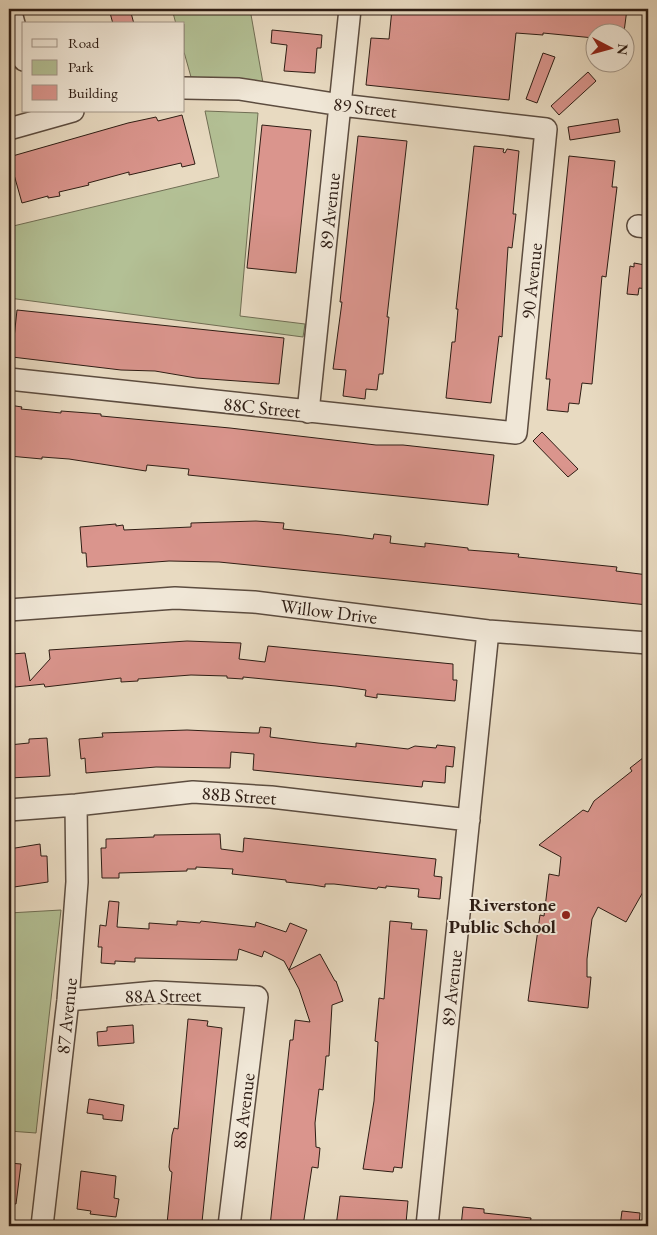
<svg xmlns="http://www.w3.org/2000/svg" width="657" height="1235" font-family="'EB Garamond',serif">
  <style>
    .green { fill: #b3c095; stroke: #706e54 }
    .building { fill: #da958d; stroke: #2e1d14 }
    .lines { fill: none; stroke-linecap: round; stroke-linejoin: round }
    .minor-casing { stroke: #5c4c3f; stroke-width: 24 }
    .minor { stroke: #f0e7d7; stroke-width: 21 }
    .poi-dot { fill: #8f2418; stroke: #f0e7d7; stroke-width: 2 }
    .labels { text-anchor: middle; stroke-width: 4; stroke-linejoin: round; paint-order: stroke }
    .street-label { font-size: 19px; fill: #2e1d14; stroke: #f0e7d7 }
    .poi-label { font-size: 19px; font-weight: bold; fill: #2e1d14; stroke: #f0e7d7; text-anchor: end }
  </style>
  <rect width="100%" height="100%" fill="#e8dac1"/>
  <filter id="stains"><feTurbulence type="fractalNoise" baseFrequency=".004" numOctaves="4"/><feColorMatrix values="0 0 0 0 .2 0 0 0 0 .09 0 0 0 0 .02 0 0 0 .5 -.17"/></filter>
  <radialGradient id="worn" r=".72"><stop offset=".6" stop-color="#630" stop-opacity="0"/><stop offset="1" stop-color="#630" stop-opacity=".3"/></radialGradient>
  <path class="green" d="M172,9H250L263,83L191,77L184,52V24H176Z
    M205,111L258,113L240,316L305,324L303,337L9,298V227L219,177Z
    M61,910L36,1133L9,1131V913Z"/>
  <path class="building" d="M109,9H130L134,24H113Z
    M392,9H627L624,32H594V38L543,33V35L516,33L509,100L366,85L371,38L389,39Z
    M272,30L322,35L321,48H317L315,73L284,71L287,45L271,43Z
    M543,53L555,57L537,103L526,99Z
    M588,72L596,81L559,115L551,106Z
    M182,115L195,164L182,167L181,163L129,175V172L88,183L89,185L59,192L60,196L48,198V196L22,203L9,157L128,123L156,117L158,121Z
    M618,119L620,132L570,140L568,127Z
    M262,125L311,130L296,273L247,268Z
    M358,136L407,141L387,317H389L383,374H379L377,390L366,389L365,399L343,396L346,370L333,369L342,302H340Z
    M474,146L504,149L503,152L505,153L507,149L519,151L513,214H516L512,248L508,247L502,337L499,336L491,403L446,398L452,342H455L458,309H456Z
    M569,156L615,161L612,187H617L606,277L602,276L592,384L582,383L579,404L569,403L568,412L547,410L550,379H546Z
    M634,263L645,265L644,271H648V289L639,288L638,295L627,294L630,266L634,267Z
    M17,310L284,338L279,384L196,378L155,371L121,370L12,357Z
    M9,405L22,407L21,409L61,413V411L88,413L101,414V416L230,428L376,445H403L494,455L488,505L188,475L189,469L147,465L146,471L69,459L42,457V459L9,456Z
    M542,432L578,469L568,477L533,441Z
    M256,521L284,523L283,529L342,535L373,539L374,534L391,536L390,543L425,547V543L468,548V550L519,554L518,557L617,567L616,571L648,575V605L219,562L169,561L87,567L86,553H82L80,527L116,524V526L123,525L124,530L191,527V523Z
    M187,641L241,643L239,659L265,662L268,646L453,664V680H457L455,701L377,694V698L365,696L366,690L336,686L243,677V679L227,678V676L191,675L138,679V681L121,682V678L45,687L44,684L15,687L13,672L9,673V655L12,654L25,653L30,681L50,659L49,650Z
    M260,727L271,728L270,737L318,743L356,747V743L408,749L415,746L436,748L437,745L455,747L453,767L446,766L445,783L423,781L422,787L253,770L254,754L231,752L230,768L156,767L86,773L85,758L81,759L79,739L103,737L102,733L187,730L253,733H259Z
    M47,738L50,776L9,778V745L29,743V739Z
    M648,754V819L643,829L648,831V895L643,892L626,922L598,907L592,919L587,959V977H591L588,1008L528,1001L540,915L544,916L549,874L559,876L561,857L539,845L583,810L588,812L594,801L632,771L630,768Z
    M220,834L221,849L243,852L244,838L436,859L434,876L442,877L440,899L418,897L419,889L386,886V888L378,887L377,889L334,884H325V887L313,885L286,882V880L232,874L233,869L196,867V869H187V871L119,873V878H102L101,848H106V839L154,837V835Z
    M40,844L41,856H47L48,882L14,887V884L9,885V849Z
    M109,901L119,902L117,927L149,929V923L177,925V921L200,923L201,921L255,927L256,922L286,932L290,923L307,930L289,970L320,954L335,981H336L343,1001L332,1005L329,1056H326L323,1090L319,1089L315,1123L316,1147L320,1148L318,1168L312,1167L303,1226H270L290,1040H293L295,1020L310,1022L299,989L284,961L264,951L262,957L239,949L237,960L135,958V962L115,961V964L101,963L102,947H98L100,925L106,926Z
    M390,921L412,923L411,929L427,930L402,1168L394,1167L393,1172L363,1169L374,1101L378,1042L375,1041L379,998L384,999Z
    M188,1019L208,1021L207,1026L222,1028L202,1222L184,1221V1226L167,1224L172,1172L170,1171L169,1167L172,1135L174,1128L178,1129Z
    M133,1025L134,1043L98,1046L97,1032L107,1031V1027Z
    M89,1099L124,1105L122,1121L103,1119V1115L87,1113Z
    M9,1163L21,1164L16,1204L9,1203Z
    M81,1171L116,1176L114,1198L119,1199L116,1217L90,1214L91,1211L77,1209Z
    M340,1196L408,1201L406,1223L400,1222V1226H336Z
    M463,1207L484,1209V1213L531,1218L530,1226H461Z
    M622,1211L640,1213L639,1226H620Z"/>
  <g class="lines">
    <defs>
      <path id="minor" d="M10,9L24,60
        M9,129L73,111
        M638,226L648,227
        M9,379L516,433L546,129L341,105L239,89L184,88
        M308,412L350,9
        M9,610L175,598L254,602L488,631L648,643
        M9,810L76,805L193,792L271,797L469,820
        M68,1000L156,992L257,997L229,1226
        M42,1226L68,1000L77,882L76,805
        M427,1226L488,631"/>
    </defs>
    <use href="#minor" class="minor-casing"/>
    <use href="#minor" class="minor"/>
  </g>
  <circle class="poi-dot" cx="566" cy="915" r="5"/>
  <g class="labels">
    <g class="street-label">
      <text transform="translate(365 107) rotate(7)" y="7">89 Street</text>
      <text transform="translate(329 211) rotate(-84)" y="7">89 Avenue</text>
      <text transform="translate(531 281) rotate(-84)" y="7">90 Avenue</text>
      <text transform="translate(262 407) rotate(6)" y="7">88C Street</text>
      <text transform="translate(329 611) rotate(7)" y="7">Willow Drive</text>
      <text transform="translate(239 795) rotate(4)" y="7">88B Street</text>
      <text transform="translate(451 988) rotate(-84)" y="7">89 Avenue</text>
      <text transform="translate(163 995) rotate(-1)" y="7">88A Street</text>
      <text transform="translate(66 1016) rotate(-84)" y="7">87 Avenue</text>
      <text transform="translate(243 1111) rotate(-83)" y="7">88 Avenue</text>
    </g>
    <g class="poi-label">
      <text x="556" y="911">Riverstone<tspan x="556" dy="22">Public School</tspan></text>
    </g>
  </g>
  <rect width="657" height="1235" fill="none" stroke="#e8dac1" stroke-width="30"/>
  <rect x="10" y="10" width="637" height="1215" fill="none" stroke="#2e1d14" stroke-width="2.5"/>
  <rect x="15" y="15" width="627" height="1205" fill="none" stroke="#2e1d14"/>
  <rect x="22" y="22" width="162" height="90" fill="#f0e7d7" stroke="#a29689"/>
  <rect x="32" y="39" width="25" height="8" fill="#f0e7d7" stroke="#a29689"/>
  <text x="68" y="48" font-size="15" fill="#2e1d14">Road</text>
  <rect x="32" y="60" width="25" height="15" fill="#b3c095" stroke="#a29689"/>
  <text x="68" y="72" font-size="15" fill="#2e1d14">Park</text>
  <rect x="32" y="85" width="25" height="15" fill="#da958d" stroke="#a29689"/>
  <text x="68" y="98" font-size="15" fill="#2e1d14">Building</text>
  <g transform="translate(610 48) rotate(96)"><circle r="24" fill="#f0e7d7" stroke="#a29689"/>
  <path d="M0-4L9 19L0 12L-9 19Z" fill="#8f2418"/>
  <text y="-8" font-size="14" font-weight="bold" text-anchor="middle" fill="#2e1d14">N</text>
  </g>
  <rect width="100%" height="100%" filter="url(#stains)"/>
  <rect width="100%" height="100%" fill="url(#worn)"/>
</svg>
